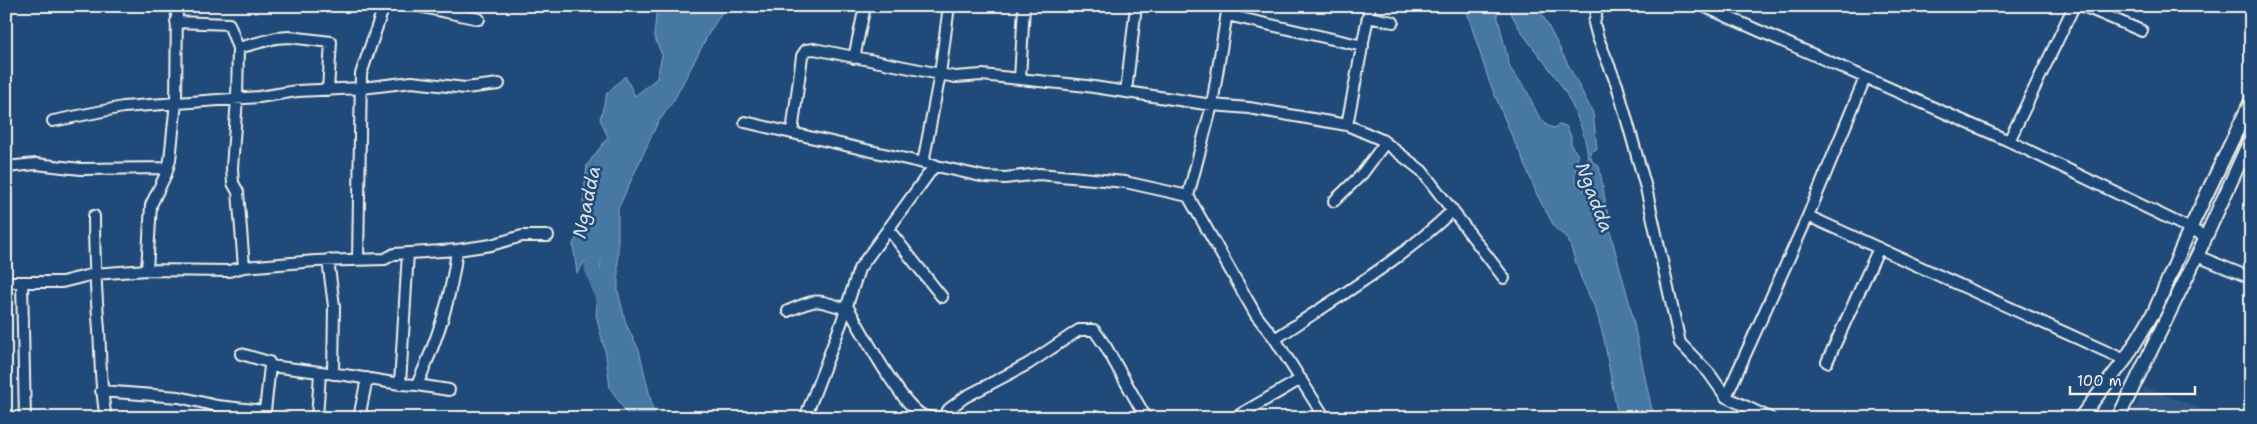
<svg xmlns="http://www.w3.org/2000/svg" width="2257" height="424" font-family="'Shantell Sans',sans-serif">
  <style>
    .built { fill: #315686 }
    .water { fill: #4778a3; stroke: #8ca8bf }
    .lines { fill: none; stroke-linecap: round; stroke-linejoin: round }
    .river { stroke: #4778a3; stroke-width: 15 }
    .minor-casing { stroke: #f4f1e8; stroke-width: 14 }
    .major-casing { stroke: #f4f1e8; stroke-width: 16 }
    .minor { stroke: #1f4a7a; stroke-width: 10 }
    .major { stroke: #1f4a7a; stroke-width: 12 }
    .labels { text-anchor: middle; stroke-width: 5; stroke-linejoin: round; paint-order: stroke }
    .water-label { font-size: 19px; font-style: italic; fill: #dadfde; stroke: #1f4a7a }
  </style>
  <rect width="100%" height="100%" fill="#1f4a7a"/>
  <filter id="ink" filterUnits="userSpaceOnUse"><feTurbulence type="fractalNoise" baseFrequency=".02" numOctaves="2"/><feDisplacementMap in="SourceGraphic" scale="10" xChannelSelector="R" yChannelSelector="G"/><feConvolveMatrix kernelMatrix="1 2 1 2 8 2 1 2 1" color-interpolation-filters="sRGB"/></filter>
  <g filter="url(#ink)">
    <path class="built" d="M2145,387L2210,412L2207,418H2130Z"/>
    <path class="water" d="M657,6H726L709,33L674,100L657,124L618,209V291L626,324L639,350L655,418H630L610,388L606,355L596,315L603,237L577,273L573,244L580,230L587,165L608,137L600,119L607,93L625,76L635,96L657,78L662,55L654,36Z
      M1465,6H1495L1510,68L1526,89L1538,115L1548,126L1554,128L1558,125L1566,126L1571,136V145L1578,155C1578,169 1568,181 1584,191C1584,178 1589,163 1587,150C1583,126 1571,100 1557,79C1540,55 1519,34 1508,6H1537L1540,10L1593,113L1597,149L1590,152L1592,161L1599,166L1612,239L1630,305L1651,406L1656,418H1618L1604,339L1596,310L1581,278L1568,239L1555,228L1537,195L1522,157L1513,139L1489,81Z"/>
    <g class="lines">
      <path class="river" d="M602,222L592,268L605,304"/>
      <defs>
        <path id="minor" d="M418,6L479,19
          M1228,6L1212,105L1188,196L1256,315L1275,339L1325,418
          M1598,6L1594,23L1598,38L1617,85L1646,188L1680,343L1709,373L1726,397L1770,418
          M1703,6L2009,141L2205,236
          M2083,6L2142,31
          M1227,15L1363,46
          M1368,17L1393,22
          M176,22L229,24L238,48L237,98L232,168L233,183L238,192L244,267
          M238,48L276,38L289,37L331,42L328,90
          M854,58L865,6
          M1020,79L1024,6
          M1126,92L1136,6
          M53,121L123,107L259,97L297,91L362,88L412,82L465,88L499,84
          M745,122L792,133
          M1347,125L1370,6
          M2009,141L2074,6
          M923,163L940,74L949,6
          M6,167L36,164L81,169L166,168
          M1188,196L1125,182L1039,174L1005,178L985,177L792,133L802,56L806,50L814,49L955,77L982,75L1087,86L1212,105L1249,108L1347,125L1382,140L1422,171L1504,278
          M1334,201L1362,174L1385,143
          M94,216C94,254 96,292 99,330C101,362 100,386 106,418
          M1808,216L2125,360
          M888,229L942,297
          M2197,256L2251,278
          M358,259L361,74L384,6
          M328,260L334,306L333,374
          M147,270L151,205L166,174L170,160L176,102L177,6
          M6,282H62L94,274L147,270L229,271L244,267L315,261L385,259L394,254L457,250L491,245L522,236H548
          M22,283L25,418
          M847,306C862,331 899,402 922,415C927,418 935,417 941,418
          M788,311C818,298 815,299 846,309
          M1275,339C1336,298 1399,262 1453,210
          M241,354L269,362L270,366
          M1827,362L1879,248
          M400,384L417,385C437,340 451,300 457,250
          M417,385L449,390
          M101,391L179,397L217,406L265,411L270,366L345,375L400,384L408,253
          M1726,397L1808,216L1865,78
          M317,418L320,373
          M359,418L367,378
          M805,418L841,324L859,269L935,165
          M943,418L949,409L965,397L1028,364L1079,330H1094L1106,347L1146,418
          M1234,418L1301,379"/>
        <path id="major" d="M2080,418L2125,360L2155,310L2190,229L2251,101
          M2118,418L2197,256L2251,138"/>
      </defs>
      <use href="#minor" class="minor-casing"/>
      <use href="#major" class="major-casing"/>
      <use href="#minor" class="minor"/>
      <use href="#major" class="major"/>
    </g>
  </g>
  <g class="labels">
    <g class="water-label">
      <text transform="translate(1595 197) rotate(69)" y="7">Ngadda</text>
      <text transform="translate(586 202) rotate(-78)" y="7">Ngadda</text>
    </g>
  </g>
  <rect width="2257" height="424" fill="none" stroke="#1f4a7a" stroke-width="25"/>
  <rect x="12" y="12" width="2232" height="399" fill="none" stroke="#f4f1e8" stroke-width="2" filter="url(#ink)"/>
  <path d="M2070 386v8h125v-8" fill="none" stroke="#f4f1e8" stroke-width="2.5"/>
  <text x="2077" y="386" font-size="15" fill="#f4f1e8" stroke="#1f4a7a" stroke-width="4" paint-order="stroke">100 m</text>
</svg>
